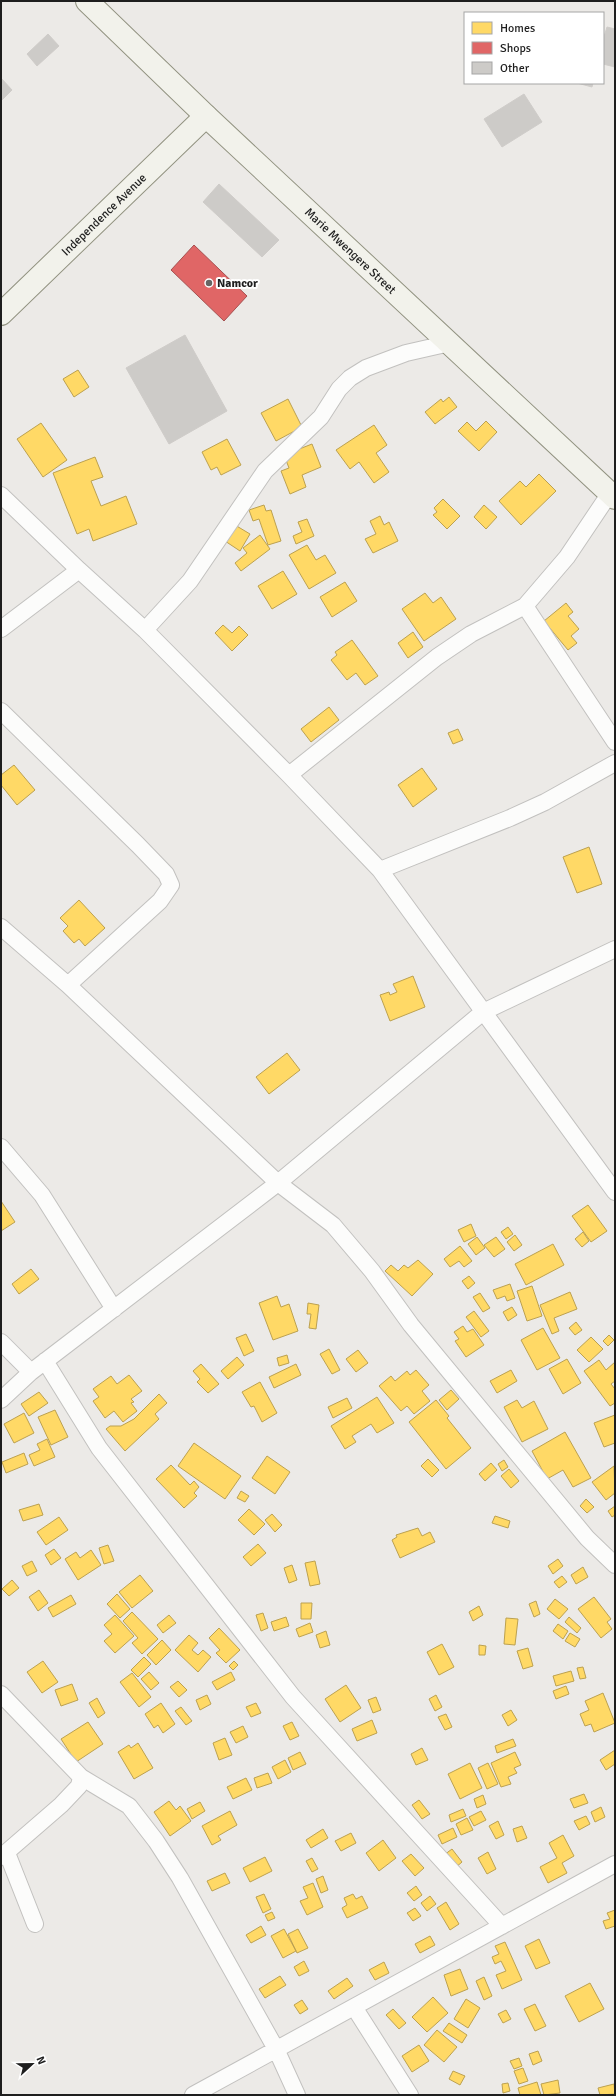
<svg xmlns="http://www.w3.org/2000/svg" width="616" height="2096" font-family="Signika,sans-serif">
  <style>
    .homes { fill: #ffd966; stroke: #bca150 }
    .shops { fill: #e06666; stroke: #a65050 }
    .building { fill: #cdcbc8; stroke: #cfccc9 }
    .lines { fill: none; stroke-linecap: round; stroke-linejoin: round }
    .street-casing { stroke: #c2c1bf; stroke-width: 18 }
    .secondary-casing { stroke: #929381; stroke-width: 24 }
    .street { stroke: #fcfcfb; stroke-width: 16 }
    .secondary { stroke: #f2f2eb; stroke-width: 22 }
    .poi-dot { fill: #666564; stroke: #fff; stroke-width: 1.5 }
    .labels { text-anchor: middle; stroke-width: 4; stroke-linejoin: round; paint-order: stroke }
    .street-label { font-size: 12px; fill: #1e1e1e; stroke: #fff }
    .poi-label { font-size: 12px; font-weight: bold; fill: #1e1e1e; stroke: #fff; text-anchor: start }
  </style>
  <rect width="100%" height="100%" fill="#eceae7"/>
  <path class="homes" d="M78,370L89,387L74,397L63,379Z
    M449,397L457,407L435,424L425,412L441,399L443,402Z
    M288,399L302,427L276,441L261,413Z
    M486,421L497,432L479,451L458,431L467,422L476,431Z
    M41,423L67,460L43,477L17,439Z
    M374,425L387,445L376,453L389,472L374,483L359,462L350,469L336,450Z
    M227,439L241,465L221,475L217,467L211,470L202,452Z
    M312,444L321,467L302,475L306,487L290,494L281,471L289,468L284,455Z
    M95,457L103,477L91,481L101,506L126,496L137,524L93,541L89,529L77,534L53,473Z
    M539,474L556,491L521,525L499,501L520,481L526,487Z
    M443,499L460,516L447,529L433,515L437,512L434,508Z
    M264,505L266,511L271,510L281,541L268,545L259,519L253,521L249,510Z
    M484,505L497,517L486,529L474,517Z
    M380,516L384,525L389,522L398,541L373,553L365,539L376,534L370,521Z
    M307,519L314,536L296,544L293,536L302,532L298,522Z
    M235,525L250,534L240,551L225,541Z
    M260,535L270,549L241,571L235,563L247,553L243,548Z
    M307,545L316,560L325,555L336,573L309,589L289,555Z
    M283,571L297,594L272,609L258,586Z
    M345,582L357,601L332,617L320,597Z
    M425,593L433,603L441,597L456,619L424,641L402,609Z
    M566,603L573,612L568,616L579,629L571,636L577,643L568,650L544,621Z
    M223,625L232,633L239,626L248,635L232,651L215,633Z
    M413,632L423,647L408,658L398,643Z
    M352,640L378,676L365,685L356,673L347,680L331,660L337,655L335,652Z
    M329,707L339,720L311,742L301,729Z
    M458,729L463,740L453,744L448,733Z
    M14,765L35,790L17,805L1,785V775Z
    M422,768L437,789L413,807L398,785Z
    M589,847L602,884L577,893L563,857Z
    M79,900L105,928L85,946L79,939L74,943L63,931L68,926L60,918Z
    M413,976L425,1007L390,1021L380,995L389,992L390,995L397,992L393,984Z
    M287,1053L300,1070L269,1094L256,1077Z
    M1,1201L15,1222L1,1231Z
    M588,1205L607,1231L591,1242L572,1216Z
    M471,1224L476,1236L464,1242L458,1230Z
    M508,1227L513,1234L506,1239L501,1232Z
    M583,1232L589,1241L582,1247L575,1239Z
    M515,1235L522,1245L514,1251L507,1242Z
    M477,1237L485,1248L476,1255L468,1244Z
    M496,1237L505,1249L494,1257L484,1245Z
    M553,1244L564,1265L526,1285L515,1264Z
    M460,1246L472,1261L464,1267L459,1261L450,1267L444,1259Z
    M418,1260L433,1274L412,1296L385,1271L391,1265L398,1271L404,1265L408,1268Z
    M31,1269L39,1279L19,1294L12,1284Z
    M469,1276L475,1283L468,1289L462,1281Z
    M510,1284L515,1298L507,1301L505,1296L497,1299L493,1290Z
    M532,1286L542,1316L527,1321L517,1291Z
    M570,1292L577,1309L554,1318L559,1331L552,1334L540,1305Z
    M480,1293L490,1308L483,1312L473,1297Z
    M277,1296L281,1307L289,1304L298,1331L273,1340L259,1303Z
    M308,1303L319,1305L316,1329L309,1328L311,1314H307Z
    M512,1307L517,1315L508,1321L503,1312Z
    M474,1311L489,1331L481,1337L466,1317Z
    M576,1322L582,1330L575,1335L569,1328Z
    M463,1326L467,1332L473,1329L484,1345L466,1357L455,1341L459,1339L454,1332Z
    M543,1328L560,1358L537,1370L521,1340Z
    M246,1334L254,1351L244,1356L236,1338Z
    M609,1335L614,1340L608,1346L603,1341Z
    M591,1337L603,1349L589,1362L577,1350Z
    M329,1349L340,1370L332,1374L320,1354Z
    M358,1350L368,1363L356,1372L346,1359Z
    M287,1355L289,1363L279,1366L277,1358Z
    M237,1357L244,1365L228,1379L221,1371Z
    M567,1359L581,1383L563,1394L549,1369Z
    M599,1360L606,1370L615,1362V1381L611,1384L615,1389V1403L610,1406L584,1371Z
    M201,1364L219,1384L208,1393L197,1382L200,1379L193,1371Z
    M296,1364L301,1375L274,1388L269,1377Z
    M416,1370L429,1385L422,1391L430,1401L414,1414L407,1406L401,1411L379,1386L391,1376L395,1381L407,1371L410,1375Z
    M511,1370L517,1381L497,1393L490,1381Z
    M129,1375L142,1391L131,1399L134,1402L131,1403L137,1411L123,1422L114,1411L105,1418L93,1401L99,1397L93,1389L111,1376L117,1384Z
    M260,1382L277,1413L262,1422L254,1406L251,1407L242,1392Z
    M451,1390L459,1399L447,1410L439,1400Z
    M39,1392L48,1403L29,1416L21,1404Z
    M159,1394L167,1403L155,1414L159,1419L125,1451L106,1429L110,1426H121L134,1419Z
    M377,1397L394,1423L377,1433L371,1424L352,1436L356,1442L345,1449L331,1426Z
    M347,1398L352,1408L333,1418L328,1407Z
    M436,1400L449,1416L447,1418L471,1448L446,1469L409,1422Z
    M517,1400L522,1408L534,1401L548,1429L522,1442L504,1407Z
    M55,1410L68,1437L51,1445L38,1417Z
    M24,1413L34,1433L14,1443L4,1424Z
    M615,1415V1443L604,1447L594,1423Z
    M565,1432L591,1478L573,1487L563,1470L547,1479L532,1451Z
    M47,1439L55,1457L34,1466L29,1455L40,1450L37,1444Z
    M194,1443L241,1476L225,1499L178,1466Z
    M24,1453L28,1464L6,1473L2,1462Z
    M267,1456L290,1472L275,1494L252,1478Z
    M428,1459L439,1470L432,1477L421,1466Z
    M504,1460L508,1467L502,1471L498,1464Z
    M491,1463L497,1470L485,1481L479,1474Z
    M171,1465L190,1485L194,1481L199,1487L194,1493L197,1496L184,1508L156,1479Z
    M614,1466L615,1493L606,1500L592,1482Z
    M509,1469L519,1481L511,1488L501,1476Z
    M241,1491L249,1496L245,1502L237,1498Z
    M586,1499L594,1507L587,1513L580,1506Z
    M39,1504L43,1515L23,1521L19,1510Z
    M615,1506V1515L612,1517L608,1511Z
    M249,1509L265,1524L254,1535L238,1520Z
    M272,1514L282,1525L275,1532L265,1520Z
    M495,1516L510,1521L508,1528L492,1523Z
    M59,1517L68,1530L46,1545L37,1532Z
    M418,1528L422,1536L430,1532L435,1542L400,1558L392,1540L397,1537L396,1535Z
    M258,1544L266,1553L251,1566L243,1557Z
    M108,1545L114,1561L104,1564L99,1548Z
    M54,1549L61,1558L51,1565L45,1555Z
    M91,1550L101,1565L78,1580L65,1559L76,1552L80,1558Z
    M558,1559L563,1566L553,1574L548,1566Z
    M32,1561L37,1571L27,1576L22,1566Z
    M315,1561L320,1584L310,1586L305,1563Z
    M292,1565L297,1580L289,1583L284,1568Z
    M583,1567L588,1577L576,1584L571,1575Z
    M140,1575L153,1591L132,1608L119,1592Z
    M562,1576L567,1582L559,1588L554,1582Z
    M12,1580L19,1588L9,1596L2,1589Z
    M39,1590L48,1603L38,1611L29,1597Z
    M117,1594L130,1609L120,1618L107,1604Z
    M71,1595L76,1604L53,1617L48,1608Z
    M594,1597L611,1619L607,1622L612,1629L601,1638L578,1609Z
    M555,1599L568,1609L559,1619L547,1609Z
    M536,1601L540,1614L534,1617L529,1604Z
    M301,1603H312L311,1619H301Z
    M479,1606L483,1615L473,1621L469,1612Z
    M132,1612L158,1639L142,1654L132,1643L138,1638L123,1621Z
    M263,1613L268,1628L261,1631L256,1615Z
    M115,1615L134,1636L115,1653L104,1641L112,1634L104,1625Z
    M169,1615L176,1623L163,1633L157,1625Z
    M286,1617L289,1626L274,1631L271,1622Z
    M569,1617L581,1628L577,1633L565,1622Z
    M506,1618L518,1619L515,1645L504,1644Z
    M310,1623L313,1632L299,1637L296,1629Z
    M558,1624L568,1631L563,1639L553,1631Z
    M219,1628L240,1650L226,1663L216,1653L220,1650L209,1638Z
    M326,1631L330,1645L320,1648L316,1635Z
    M570,1633L580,1639L575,1647L565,1641Z
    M189,1635L198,1643L192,1650L198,1655L203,1650L211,1657L198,1672L175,1650Z
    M162,1640L171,1650L156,1665L147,1655Z
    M442,1644L454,1667L439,1675L427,1652Z
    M479,1645L486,1646L485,1655H479Z
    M528,1648L533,1666L523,1669L517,1651Z
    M144,1657L151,1664L138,1677L131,1670Z
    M43,1661L58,1682L42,1693L27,1672Z
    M234,1661L238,1665L233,1670L229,1666Z
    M583,1667L586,1678L580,1679L577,1668Z
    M571,1671L574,1681L556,1686L553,1676Z
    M149,1672L159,1683L151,1690L141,1679Z
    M231,1672L235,1680L217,1690L212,1682Z
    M132,1673L151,1697L139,1707L120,1682Z
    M178,1681L187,1690L179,1697L170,1687Z
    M72,1684L78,1700L61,1706L55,1690Z
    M346,1685L361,1708L340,1722L325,1699Z
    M566,1686L569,1694L556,1699L553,1691Z
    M603,1693L615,1723L594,1732L591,1724L585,1726L580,1714L589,1710L585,1701Z
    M207,1695L211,1704L200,1710L196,1700Z
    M436,1695L442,1707L435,1711L429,1699Z
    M376,1697L381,1710L373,1713L368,1700Z
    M97,1698L105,1713L98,1718L89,1703Z
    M161,1703L175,1724L163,1733L158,1725L154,1728L145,1714Z
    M256,1703L261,1713L251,1717L246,1707Z
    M181,1707L192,1721L186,1725L175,1711Z
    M511,1710L517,1720L508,1726L502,1715Z
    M446,1714L452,1727L445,1730L438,1717Z
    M372,1720L377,1733L357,1741L352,1729Z
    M88,1722L103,1744L76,1762L61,1739Z
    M292,1722L299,1736L290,1740L283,1726Z
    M243,1726L248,1737L236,1743L230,1732Z
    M225,1738L232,1755L219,1760L213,1743Z
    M513,1739L516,1746L497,1753L495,1746Z
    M138,1743L153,1768L134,1779L118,1752L129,1745L131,1748Z
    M422,1748L428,1760L416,1765L411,1754Z
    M615,1750V1764L606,1770L600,1760Z
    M300,1752L306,1764L293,1770L288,1758Z
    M515,1752L521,1765L514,1768L517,1773L508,1777L511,1784L501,1787L491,1763Z
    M285,1760L291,1772L278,1779L272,1767Z
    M470,1763L482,1788L460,1799L448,1774Z
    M488,1763L498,1784L487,1789L478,1768Z
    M268,1773L272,1783L257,1788L254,1778Z
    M246,1778L252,1790L233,1799L227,1787Z
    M584,1794L588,1803L574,1808L570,1799Z
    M483,1795L486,1804L477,1808L474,1799Z
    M419,1800L430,1814L422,1819L412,1805Z
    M169,1801L176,1810L180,1806L191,1821L170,1836L154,1812Z
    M200,1802L205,1811L192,1819L187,1809Z
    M601,1807L605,1817L595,1822L591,1812Z
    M463,1809L466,1816L451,1822L449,1815Z
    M230,1811L237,1825L218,1836L221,1840L212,1845L202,1826Z
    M481,1811L486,1820L474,1826L469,1817Z
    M586,1816L590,1824L579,1830L574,1821Z
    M467,1818L473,1830L461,1835L456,1824Z
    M498,1821L504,1835L496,1839L489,1826Z
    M522,1826L527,1838L517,1842L513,1829Z
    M453,1828L457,1837L442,1844L438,1835Z
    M323,1829L328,1838L311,1848L306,1840Z
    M351,1833L356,1843L341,1851L335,1841Z
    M563,1835L574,1856L562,1863L567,1873L548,1883L540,1867L557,1858L549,1843Z
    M383,1840L396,1858L379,1871L366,1853Z
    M452,1849L462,1862L455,1868L444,1855Z
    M488,1852L496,1869L487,1874L478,1858Z
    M411,1854L424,1868L415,1876L402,1861Z
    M265,1857L272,1871L250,1882L243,1868Z
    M312,1858L318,1869L312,1872L306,1861Z
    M225,1873L230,1883L212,1891L207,1881Z
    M323,1876L328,1890L321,1893L316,1879Z
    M313,1883L323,1907L307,1915L300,1901L308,1898L303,1887Z
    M416,1886L422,1895L414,1901L407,1893Z
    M264,1894L271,1909L263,1913L256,1897Z
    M353,1894L356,1899L362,1896L368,1908L347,1918L342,1908L347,1905L344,1898Z
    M430,1896L436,1904L427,1911L421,1903Z
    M446,1902L459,1924L450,1930L437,1908Z
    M415,1908L421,1916L413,1921L407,1913Z
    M615,1910V1926L606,1929L603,1921L610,1919L607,1913Z
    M272,1912L275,1918L268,1921L265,1915Z
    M261,1926L266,1935L251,1943L246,1935Z
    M284,1929L296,1951L283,1958L271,1936Z
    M298,1929L308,1948L297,1953L288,1934Z
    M430,1936L435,1945L420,1953L415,1944Z
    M539,1939L550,1963L536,1969L525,1946Z
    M505,1942L522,1980L502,1989L496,1975L506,1971L501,1961L495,1964L492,1957L499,1954L495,1946Z
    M304,1961L309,1971L299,1976L294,1967Z
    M384,1962L389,1973L375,1980L369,1970Z
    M460,1969L468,1989L451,1996L444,1975Z
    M280,1976L286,1985L265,1998L259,1989Z
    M484,1977L492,1996L484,2000L476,1981Z
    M347,1978L353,1986L334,1999L328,1991Z
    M590,1983L604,2009L579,2022L565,1996Z
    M433,1997L448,2013L427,2032L412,2017Z
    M466,1999L480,2008L468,2028L454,2019Z
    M302,2000L308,2009L300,2014L294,2005Z
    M535,2004L546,2026L535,2031L524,2009Z
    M393,2009L406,2023L399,2029L386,2015Z
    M506,2010L511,2019L503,2023L498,2014Z
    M449,2023L467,2035L462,2043L443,2031Z
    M437,2030L457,2047L444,2062L424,2045Z
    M419,2045L429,2061L412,2072L402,2056Z
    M538,2051L542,2061L533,2065L529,2054Z
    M519,2058L522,2066L514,2069L510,2061Z
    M523,2068L528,2081L519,2084L514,2071Z
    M453,2071L465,2076L460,2085L449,2079Z
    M558,2080L560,2093L544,2095L541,2084Z
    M537,2082L541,2095H520L518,2088Z
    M508,2083L510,2091L503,2093L502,2084Z
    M614,2084L615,2094L600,2095L598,2088Z"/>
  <path class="shops" d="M194,245L247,296L224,321L171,270Z"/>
  <path class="building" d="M607,27L615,29V67L603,64V40Z
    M48,34L59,46L37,66L27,54Z
    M1,78L12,90L1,101Z
    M577,83H593L592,87Z
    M524,94L542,122L502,147L484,119Z
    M219,184L279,240L262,257L203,202Z
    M185,335L227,411L169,444L126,368Z"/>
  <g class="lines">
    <defs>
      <path id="street" d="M1,495L79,570L145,630L289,775L380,870L615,1192
        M525,606L615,742
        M1,629L79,570
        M145,630L190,581L265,471L321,417L339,389L350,378L366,368L406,353L450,343
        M1,711L138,845L166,874L171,885L160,901L68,985
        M289,775L437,657L471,634L525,606L567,557L610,493
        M380,870L510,818L545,802L615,763
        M1,927L68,985L278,1183L333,1225L372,1271L411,1325L587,1538L615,1565
        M1,1147L42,1195L114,1309
        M1,1342L31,1372
        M45,1361L99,1448L293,1697L502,1926
        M1,1400L31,1372L278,1183L483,1012L615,949
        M1,1694L81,1777L129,1806L156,1841L180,1878L276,2049L297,2095
        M7,1853L35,1924
        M1,1857L61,1805L79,1786L81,1777
        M354,2007L410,2095
        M193,2095L615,1864"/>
      <g id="secondary">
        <path id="s1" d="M87,1L206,116L615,498"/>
        <path id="s2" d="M1,314L206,116"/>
      </g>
    </defs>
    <use href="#street" class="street-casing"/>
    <use href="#secondary" class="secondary-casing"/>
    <use href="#street" class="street"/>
    <use href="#secondary" class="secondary"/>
  </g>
  <circle class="poi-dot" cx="209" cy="283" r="4"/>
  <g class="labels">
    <g class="street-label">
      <text dy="4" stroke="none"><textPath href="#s2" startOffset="143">Independence Avenue</textPath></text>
      <text dy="4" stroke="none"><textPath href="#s1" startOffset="363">Marie Mwengere Street</textPath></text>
    </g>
    <g class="poi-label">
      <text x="217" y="287">Namcor</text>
    </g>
  </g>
  <rect width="616" height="2096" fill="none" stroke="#1e1e1e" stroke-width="4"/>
  <rect x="464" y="12" width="140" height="72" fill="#ffffff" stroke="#a5a5a5"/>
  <rect x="472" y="22" width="20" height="12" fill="#ffd966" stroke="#a5a5a5"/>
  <text x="500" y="32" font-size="12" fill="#1e1e1e">Homes</text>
  <rect x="472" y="42" width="20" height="12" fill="#e06666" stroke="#a5a5a5"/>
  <text x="500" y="52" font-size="12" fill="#1e1e1e">Shops</text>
  <rect x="472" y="62" width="20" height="12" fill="#cdcbc8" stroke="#a5a5a5"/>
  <text x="500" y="72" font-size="12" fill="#1e1e1e">Other</text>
  <g transform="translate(32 2064) rotate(68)" stroke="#ffffff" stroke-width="3" paint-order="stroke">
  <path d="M0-3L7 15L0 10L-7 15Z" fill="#1e1e1e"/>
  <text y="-6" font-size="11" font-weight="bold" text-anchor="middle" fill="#1e1e1e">N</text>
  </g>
</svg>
